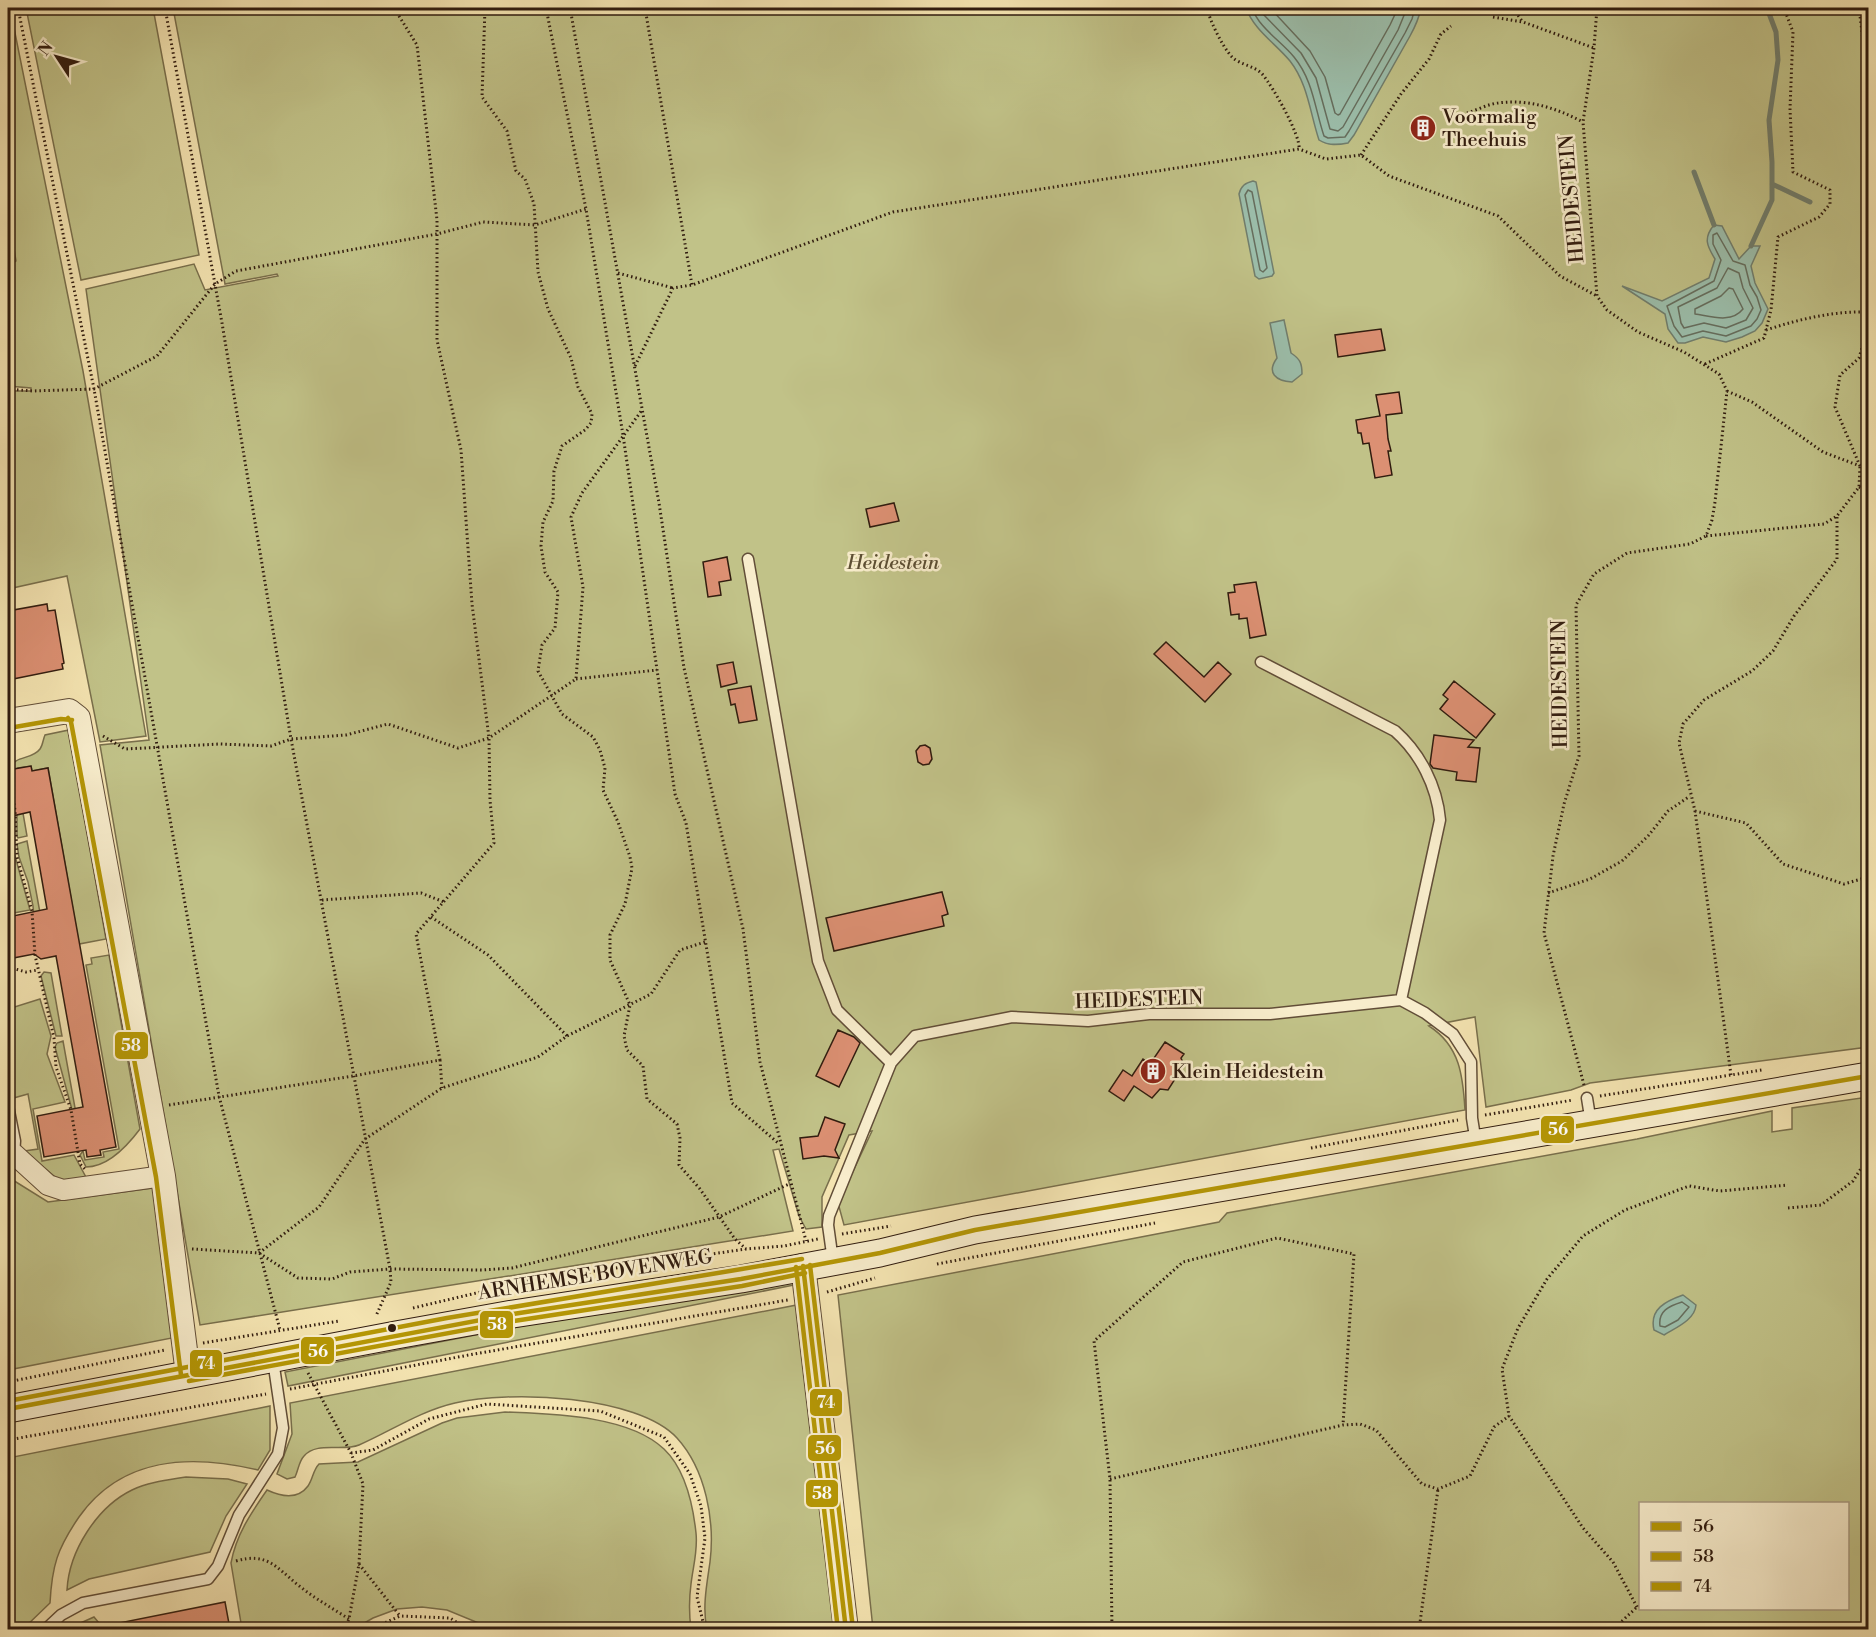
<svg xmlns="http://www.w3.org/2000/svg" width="1876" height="1637" font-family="'Libre Bodoni',serif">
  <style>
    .green { fill: #c1c288; stroke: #796f4c; stroke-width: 1.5; fill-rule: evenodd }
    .water { fill: #9cbfac; stroke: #717e6d; stroke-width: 1.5 }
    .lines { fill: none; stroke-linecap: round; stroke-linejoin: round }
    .shore { stroke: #666e5e; stroke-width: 1.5 }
    .stream { stroke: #717e6d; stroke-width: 5 }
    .building { fill: #dc9073; stroke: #311c0f; stroke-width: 1.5 }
    .service-casing { stroke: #624e38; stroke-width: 13 }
    .minor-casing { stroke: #624e38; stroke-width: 22 }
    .tertiary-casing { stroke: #624e38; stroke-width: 26 }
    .secondary-casing { stroke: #311c0f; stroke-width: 29 }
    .path { stroke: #311c0f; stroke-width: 3; stroke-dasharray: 1.5 3; stroke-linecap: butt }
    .service { stroke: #f8edcc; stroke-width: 10 }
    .minor { stroke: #f8edcc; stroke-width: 20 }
    .tertiary { stroke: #f8edcc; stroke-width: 24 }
    .secondary { stroke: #f8edcc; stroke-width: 27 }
    .bus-1-casing { stroke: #f8edcc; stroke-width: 9 }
    .bus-2-casing { stroke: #f8edcc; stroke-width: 9 }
    .bus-3-casing { stroke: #f8edcc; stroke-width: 9 }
    .bus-1 { stroke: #b59705; stroke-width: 4.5 }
    .bus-2 { stroke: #b59705; stroke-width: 4.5 }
    .bus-3 { stroke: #b59705; stroke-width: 4.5 }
    .bus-dot { fill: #311c0f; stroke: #f8edcc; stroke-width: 2 }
    .labels { text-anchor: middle; stroke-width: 5; stroke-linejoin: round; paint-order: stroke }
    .poi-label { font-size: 20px; fill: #311c0f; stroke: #f8edcc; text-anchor: start }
    .street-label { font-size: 20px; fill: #311c0f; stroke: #f8edcc }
    .park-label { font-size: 20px; font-style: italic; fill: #5c4e33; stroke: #f8edcc }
    .line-badge { stroke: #f8edcc; stroke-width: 2 }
    .badge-label { font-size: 16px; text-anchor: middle; font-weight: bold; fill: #fff }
  </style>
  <rect width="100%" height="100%" fill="#f4e4b1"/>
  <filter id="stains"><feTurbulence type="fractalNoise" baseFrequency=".00333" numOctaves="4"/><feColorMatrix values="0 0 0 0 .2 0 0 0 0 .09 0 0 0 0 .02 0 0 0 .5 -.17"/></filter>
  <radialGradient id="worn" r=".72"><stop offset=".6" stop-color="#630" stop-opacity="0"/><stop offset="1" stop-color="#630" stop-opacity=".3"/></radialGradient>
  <path class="green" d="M8,8H10L83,371L146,736L100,742L67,576L8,589V391H31V388L8,386V267L16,261L8,213Z
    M26,8H153L199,255L81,280Z
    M173,8H1868V1047L1590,1083L1571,1090L1486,1107L1475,1017L1429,1026C1460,1046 1463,1076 1465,1110L844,1225L838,1203L872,1131L849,1135L822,1197V1227L806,1229L799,1216L779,1149L773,1150L793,1231L200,1325L100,745L149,740L86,289L194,264L205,290L278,276L277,274L225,284Z
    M69,730L106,939L79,944L48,768L32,771L31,766L18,768L12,772L10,768C15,755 32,760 40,749C43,745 43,739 45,735Z
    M17,779L27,836L18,838L17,836Z
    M13,819V849L30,910L8,914V820Z
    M27,841L46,946L35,929L33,906L28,882L19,857L17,844Z
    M109,955L140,1129C128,1145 109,1167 86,1167L80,1155L83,1151L85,1160L104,1157L103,1152L119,1149L86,965L92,964L91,958Z
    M44,972L51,973L62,1036H56L41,976Z
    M40,999L51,1036L47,1054L65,1102L33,1109L42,1161L74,1155L87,1179L60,1181L24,1151L38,1149L28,1094L10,1099L8,1087V1009Z
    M63,1041L82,1147L78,1145L71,1106L55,1047L57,1043Z
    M1868,1097V1629H873L838,1295L1219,1222L1227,1213L1637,1139L1772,1111V1132L1792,1129V1108ZM1640,1504H1848V1608H1640Z
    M8,1177L48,1202L153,1188L172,1338L8,1370V1256L12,1251L8,1227Z
    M799,1272L804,1283L288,1386L285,1372Z
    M807,1303L845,1629H707C702,1608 707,1583 710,1562C715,1521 706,1470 677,1438C637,1395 509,1390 455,1403C420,1411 391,1431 359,1445C342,1452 317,1441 304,1456C299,1461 298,1471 295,1477L287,1479L277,1474L292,1434L290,1403Z
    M270,1406V1450L258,1470C191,1454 122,1456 79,1517C57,1549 52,1566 50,1603L23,1629H13L8,1597V1458Z
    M505,1412C552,1414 628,1415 664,1449C685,1469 693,1505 696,1533C698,1550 693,1567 691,1584C689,1599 689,1614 691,1629H493L447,1610L422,1607L397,1609L373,1618L354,1629H242L231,1563C236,1535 251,1513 267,1490C280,1496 297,1501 308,1486C313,1479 313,1470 319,1464L358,1462L442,1423L457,1418Z
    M186,1477L228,1479L247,1484L226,1516L210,1552L89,1579L67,1590C69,1551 97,1507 132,1490C149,1482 168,1480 186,1477Z
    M94,1617L104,1629H67Z
    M422,1623L443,1626L452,1629H388L401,1625Z"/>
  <path class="water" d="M1246,8H1421C1419,18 1415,27 1410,36L1354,135L1348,143C1338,145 1328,146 1319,140C1310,113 1308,84 1290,61C1275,43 1254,30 1246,8Z
    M1253,181L1256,182L1274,273L1272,276L1259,279L1255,276L1239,194C1241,186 1245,183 1253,181Z
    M1714,225L1722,226L1739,259L1751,246H1760L1751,266L1755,283L1768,309L1762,323L1755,331L1742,337L1726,342L1703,337L1685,343H1678L1668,329L1665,314L1622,286L1662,301L1709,278L1715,259C1707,246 1703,238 1714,225Z
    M1284,320L1291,353C1300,359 1302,363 1302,374L1292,382C1276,381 1266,373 1277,358L1270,323Z
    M1683,1295L1696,1305C1695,1320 1675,1328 1664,1335L1654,1330C1649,1309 1666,1301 1683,1295Z"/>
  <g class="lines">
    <path class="shore" d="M1252,8C1259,28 1281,41 1294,57C1313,80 1315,109 1324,136L1328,138L1345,137L1349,131L1405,33L1412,19L1415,8
      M1260,8L1262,13L1301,53L1316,78L1330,129L1338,131L1343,127L1398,30L1407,8
      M1270,8L1310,51L1325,77L1335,113L1338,115L1340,114L1390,25L1398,8
      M1248,190L1252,192L1267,268L1263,272L1260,270L1245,195Z
      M1717,233L1733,261L1745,265L1750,285L1757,297L1761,310L1757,319L1751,326L1726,336L1703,331L1682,337L1674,326L1667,306L1714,281L1721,260L1713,244V235Z
      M1728,268L1739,273L1743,288L1753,308L1746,320L1726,328L1704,323L1684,328L1681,323L1678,307L1717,288Z
      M1729,288L1733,289L1743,309C1731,324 1710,316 1695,314V309L1721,296Z
      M1682,1302L1689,1307L1678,1320L1665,1327L1660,1326C1658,1311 1669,1306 1682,1302Z"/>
    <path class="stream" d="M1694,172L1714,225
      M1772,184L1810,202
      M1751,246L1772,200V162L1769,120L1778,60L1776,32L1767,8"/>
  </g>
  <path class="building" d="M1419,118L1435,128L1428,139L1412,129Z
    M1381,329L1385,350L1338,357L1335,335Z
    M1399,392L1402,413L1386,415L1388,439L1391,451H1388L1392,475L1375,478L1369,443L1363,444L1361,433H1358L1356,420L1380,416L1376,395Z
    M894,503L899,521L870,527L866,509Z
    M727,557L731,580L719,582L721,595L708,597L703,562Z
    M1256,582L1266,635L1250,638L1247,618L1239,619V614L1231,615L1228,593L1235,592L1234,585Z
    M47,604L48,611L55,610L64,663L62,664L63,669L8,680V611Z
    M1166,642L1204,677L1218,662L1231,674L1205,702L1154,654Z
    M733,662L737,683L721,687L717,665Z
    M1454,681L1495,714L1476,738L1440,709L1448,699L1443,695Z
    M751,686L757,720L739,723L735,704L731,705L728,690Z
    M1434,735L1474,740L1468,747L1480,748L1476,782L1456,780L1457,772L1433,768L1430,764Z
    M925,745L930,748L932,759L929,764L923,765L918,762L916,751L920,746Z
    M31,766L32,771L48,768L116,1147L100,1150L101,1155L87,1157L86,1150L44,1157L37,1116L83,1107L56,956L41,959L34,954L8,959V917L47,909L30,812L8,817V770Z
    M942,892L948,914L942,916L944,926L834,951L826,918Z
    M838,1030L854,1037L860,1043L839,1087L816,1076Z
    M1165,1042L1184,1054L1181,1058L1184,1065L1168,1090L1160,1089L1152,1098L1134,1086L1124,1101L1109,1091L1123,1070L1132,1076L1143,1059L1150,1064Z
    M825,1117L845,1124L835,1150L839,1158L824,1156L803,1159L800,1138L818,1136Z
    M225,1602L230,1629H120L119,1623Z"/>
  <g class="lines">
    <defs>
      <path id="service" d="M748,559L818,961L837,1010L891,1063
        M1261,662L1395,731C1420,753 1437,786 1440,820L1401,1000
        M1587,1098L1591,1123
        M8,1106L15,1141L14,1154
        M833,1261L828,1225L829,1216L891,1063L915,1036L1012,1017L1088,1021L1149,1014H1270L1401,1000L1425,1013L1453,1034L1471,1062L1472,1118L1476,1143
        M45,1630L61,1615L83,1603L208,1579L218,1566L239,1515L278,1454L283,1428L273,1360"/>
      <path id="minor" d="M8,1155L14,1154L48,1185L63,1190L163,1176"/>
      <path id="tertiary" d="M8,721L69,711L78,718L163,1176L188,1374
        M803,1266L846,1630"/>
      <path id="secondary" d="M8,1409L396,1335L513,1314L741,1279L880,1253L975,1230L1868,1076"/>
    </defs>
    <use href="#service" class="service-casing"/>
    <use href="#minor" class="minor-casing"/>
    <use href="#tertiary" class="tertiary-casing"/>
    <use href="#secondary" class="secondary-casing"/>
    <path class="path" d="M18,8L94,389L219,1096L280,1330
      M165,8L222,323L291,739L390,1269L391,1282L376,1316
      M485,8L482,97L507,131L516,171L525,179L534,204L538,272L548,309L571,358L578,387L592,414L591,423L585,430L562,446L554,471L553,501L543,522L541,546L545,572L558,592L555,628L542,645L538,671L562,714L593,737L600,750L605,768L603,790L618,822L630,857L632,868L625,904L610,935V960L630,1005L624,1036L627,1050L643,1066L647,1099L677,1124L680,1138L679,1165L700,1189L735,1239L746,1249
      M546,8L586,209L623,435L675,794L686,823L732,1103L778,1143
      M570,8L659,503L684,668L743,929L760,1062L806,1241
      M645,8L692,285
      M1207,8C1210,21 1222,46 1232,57C1240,65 1256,66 1263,75C1273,87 1301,136 1299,149
      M1513,8L1522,21
      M1859,8L1868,80
      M1493,17L1523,22L1594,48
      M1467,113C1477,110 1488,104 1498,103C1529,99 1556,108 1583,122
      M1361,155L1401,94L1429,59L1441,34L1451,26
      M618,273L673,288
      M1766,330C1800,319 1833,311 1868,312
      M1705,364L1764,338L1771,310L1778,237L1819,217L1830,204V190L1793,172L1790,109L1793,32L1784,8
      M635,366L673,288L692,285L893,212L1299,149L1326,159L1361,155L1389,176L1498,216L1560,276L1597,296
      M8,389L32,391L94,389L157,356L215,284L236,271L437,234L483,222L535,225L586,209
      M1727,391L1752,402L1823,452L1860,466
      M1860,466L1835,407L1840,375L1859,358L1868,327
      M1859,487L1868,492
      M1706,536L1824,524L1837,516L1859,487L1860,466L1868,459
      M576,679L657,670
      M103,736L125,749L220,744L271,746L291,739L346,735L388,724L458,748L489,738L576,679L583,587L571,517L582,493L642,410
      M8,768L15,810L17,857L32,911L35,955L54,1038L56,1067L71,1110L80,1164L85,1169
      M1695,811L1746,823L1783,864L1844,884L1868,877
      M1548,893L1590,879L1622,861L1648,836L1668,811L1690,796
      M322,900L421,893L444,902
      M431,917L488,955L567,1036
      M8,967L26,972L38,970
      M440,1060L442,1088
      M1731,1075L1695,811L1679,743L1683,724L1704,700L1752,671L1773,651L1794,616L1837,559V516
      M1584,1085L1544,933L1553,856L1564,804L1579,756L1576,605L1594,574L1627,553L1690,544L1706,536L1712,520L1715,502L1727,391L1719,374L1684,352L1638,332L1607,310L1597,296L1583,122L1594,48L1597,8
      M1600,1096L1762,1070
      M169,1105L353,1076L440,1060L416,934L494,843L490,800L489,738L472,604L461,450L437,340V220L417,45L394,8
      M1485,1115L1573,1100
      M1311,1148L1458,1120
      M1788,1208L1821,1205L1853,1181L1862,1167L1868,1165
      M842,1234L891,1226
      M192,1249L259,1253L298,1278L332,1279L350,1272L390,1269L482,1270L512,1268L719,1217L789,1184
      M259,1253L319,1207L365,1139L442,1088L538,1057L567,1036L651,994L680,950L705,942
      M937,1264L1155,1223
      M827,1292L875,1278
      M413,1308L527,1281L746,1249L784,1246L818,1239
      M203,1343L339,1321
      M308,1373L351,1453L363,1484L359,1564L349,1619L344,1630
      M8,1382L165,1350
      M290,1389L474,1354L788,1300
      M8,1440L266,1394
      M351,1453L373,1450L429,1419L487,1404L600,1411L664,1437L690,1474L701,1506L705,1538L697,1597L705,1630
      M1110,1479L1343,1425L1360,1424L1376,1430L1422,1484L1438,1489L1470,1476L1494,1427L1509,1416
      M236,1561C267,1552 276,1567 298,1585C314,1598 332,1608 349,1619
      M359,1564L400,1616
      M1637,1607L1613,1562L1583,1528L1509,1416L1502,1369L1518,1328L1547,1279L1583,1236L1625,1210L1689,1186L1720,1191L1788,1185
      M369,1630L400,1616L450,1618L469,1630
      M1112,1630L1110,1479L1094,1341L1183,1262L1277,1238L1354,1254L1343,1425
      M1140,1630L1185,1625L1200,1630
      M1419,1630L1438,1489
      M1621,1630V1622L1637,1607L1640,1606"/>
    <use href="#service" class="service"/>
    <use href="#minor" class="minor"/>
    <use href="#tertiary" class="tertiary"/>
    <use href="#secondary" class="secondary"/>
    <defs>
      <path id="bus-1" d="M803,1266L846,1630
        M8,1409L513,1314L741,1279L880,1253L975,1230L1868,1076"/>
      <path id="bus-2" d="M68,718L71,722L156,1177L181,1375
        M9,728L61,719L72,720
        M796,1267L838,1630
        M189,1381L514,1321L742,1286L805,1273"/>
      <path id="bus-3" d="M810,1265L853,1629
        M8,1401L447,1318L802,1259"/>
    </defs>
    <use href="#bus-1" class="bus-1-casing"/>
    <use href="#bus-2" class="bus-2-casing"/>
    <use href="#bus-3" class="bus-3-casing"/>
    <use href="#bus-1" class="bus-1"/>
    <use href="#bus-2" class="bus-2"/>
    <use href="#bus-3" class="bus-3"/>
  </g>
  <defs>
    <symbol id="building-disc" viewBox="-11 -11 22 22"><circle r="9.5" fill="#8f2418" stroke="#f8edcc"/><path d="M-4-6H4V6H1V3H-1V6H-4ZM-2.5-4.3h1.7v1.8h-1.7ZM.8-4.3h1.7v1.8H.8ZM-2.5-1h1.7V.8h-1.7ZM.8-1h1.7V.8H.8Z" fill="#fff"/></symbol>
  </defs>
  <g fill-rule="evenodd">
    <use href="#building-disc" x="1408" y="113" width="30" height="30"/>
    <use href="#building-disc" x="1138" y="1056" width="30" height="30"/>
  </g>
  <circle class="bus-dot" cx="392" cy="1328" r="5"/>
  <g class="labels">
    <g class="poi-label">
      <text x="1442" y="123">Voormalig<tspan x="1442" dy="23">Theehuis</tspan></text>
      <text x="1172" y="1078">Klein Heidestein</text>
    </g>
    <g class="street-label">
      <text transform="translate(1571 199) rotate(-95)" y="7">HEIDESTEIN</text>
      <text transform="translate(1559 684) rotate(-91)" y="7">HEIDESTEIN</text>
      <text transform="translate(1139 999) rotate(-2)" y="7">HEIDESTEIN</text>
      <text transform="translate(595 1274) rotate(-9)" y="7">ARNHEMSE BOVENWEG</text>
    </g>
    <g class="park-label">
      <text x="893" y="569">Heidestein</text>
    </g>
  </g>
  <g class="line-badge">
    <rect x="114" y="1031" width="35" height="29" rx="6" fill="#b59705"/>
    <rect x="1540" y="1115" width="35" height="29" rx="6" fill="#b59705"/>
    <rect x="479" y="1310" width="35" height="29" rx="6" fill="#b59705"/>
    <rect x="300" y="1336" width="35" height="29" rx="6" fill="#b59705"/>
    <rect x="189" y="1349" width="34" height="29" rx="6" fill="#b59705"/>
    <rect x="809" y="1388" width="34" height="29" rx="6" fill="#b59705"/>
    <rect x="807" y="1434" width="35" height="28" rx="6" fill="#b59705"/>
    <rect x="805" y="1479" width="34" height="29" rx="6" fill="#b59705"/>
  </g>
  <g class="badge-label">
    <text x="131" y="1051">58</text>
    <text x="1558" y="1135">56</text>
    <text x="497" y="1330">58</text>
    <text x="318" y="1357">56</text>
    <text x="206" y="1369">74</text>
    <text x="826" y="1408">74</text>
    <text x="825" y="1454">56</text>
    <text x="822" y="1499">58</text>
  </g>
  <rect width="1876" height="1637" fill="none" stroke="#f4e4b1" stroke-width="30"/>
  <rect x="9" y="9" width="1858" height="1619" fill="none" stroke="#311c0f" stroke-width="3"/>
  <rect x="15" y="15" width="1846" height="1607" fill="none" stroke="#311c0f" stroke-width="1.5"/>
  <rect x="1639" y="1502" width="210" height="108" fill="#f8edcc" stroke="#a89980" stroke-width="1.5"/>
  <rect x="1651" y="1522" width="30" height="9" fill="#b59705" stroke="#a89980" stroke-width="1.5"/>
  <text x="1693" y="1532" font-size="18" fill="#311c0f">56</text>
  <rect x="1651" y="1552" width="30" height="9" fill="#b59705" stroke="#a89980" stroke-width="1.5"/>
  <text x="1693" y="1562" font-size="18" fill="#311c0f">58</text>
  <rect x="1651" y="1582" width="30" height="9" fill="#b59705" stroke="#a89980" stroke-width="1.5"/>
  <text x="1693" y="1592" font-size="18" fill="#311c0f">74</text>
  <g transform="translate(57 57) rotate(306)" stroke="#f8edcc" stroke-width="4.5" paint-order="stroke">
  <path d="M0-4.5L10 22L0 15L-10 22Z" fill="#311c0f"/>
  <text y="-9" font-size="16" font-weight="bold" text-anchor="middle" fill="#311c0f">N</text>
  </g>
  <rect width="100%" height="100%" filter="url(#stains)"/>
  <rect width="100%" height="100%" fill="url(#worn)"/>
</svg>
